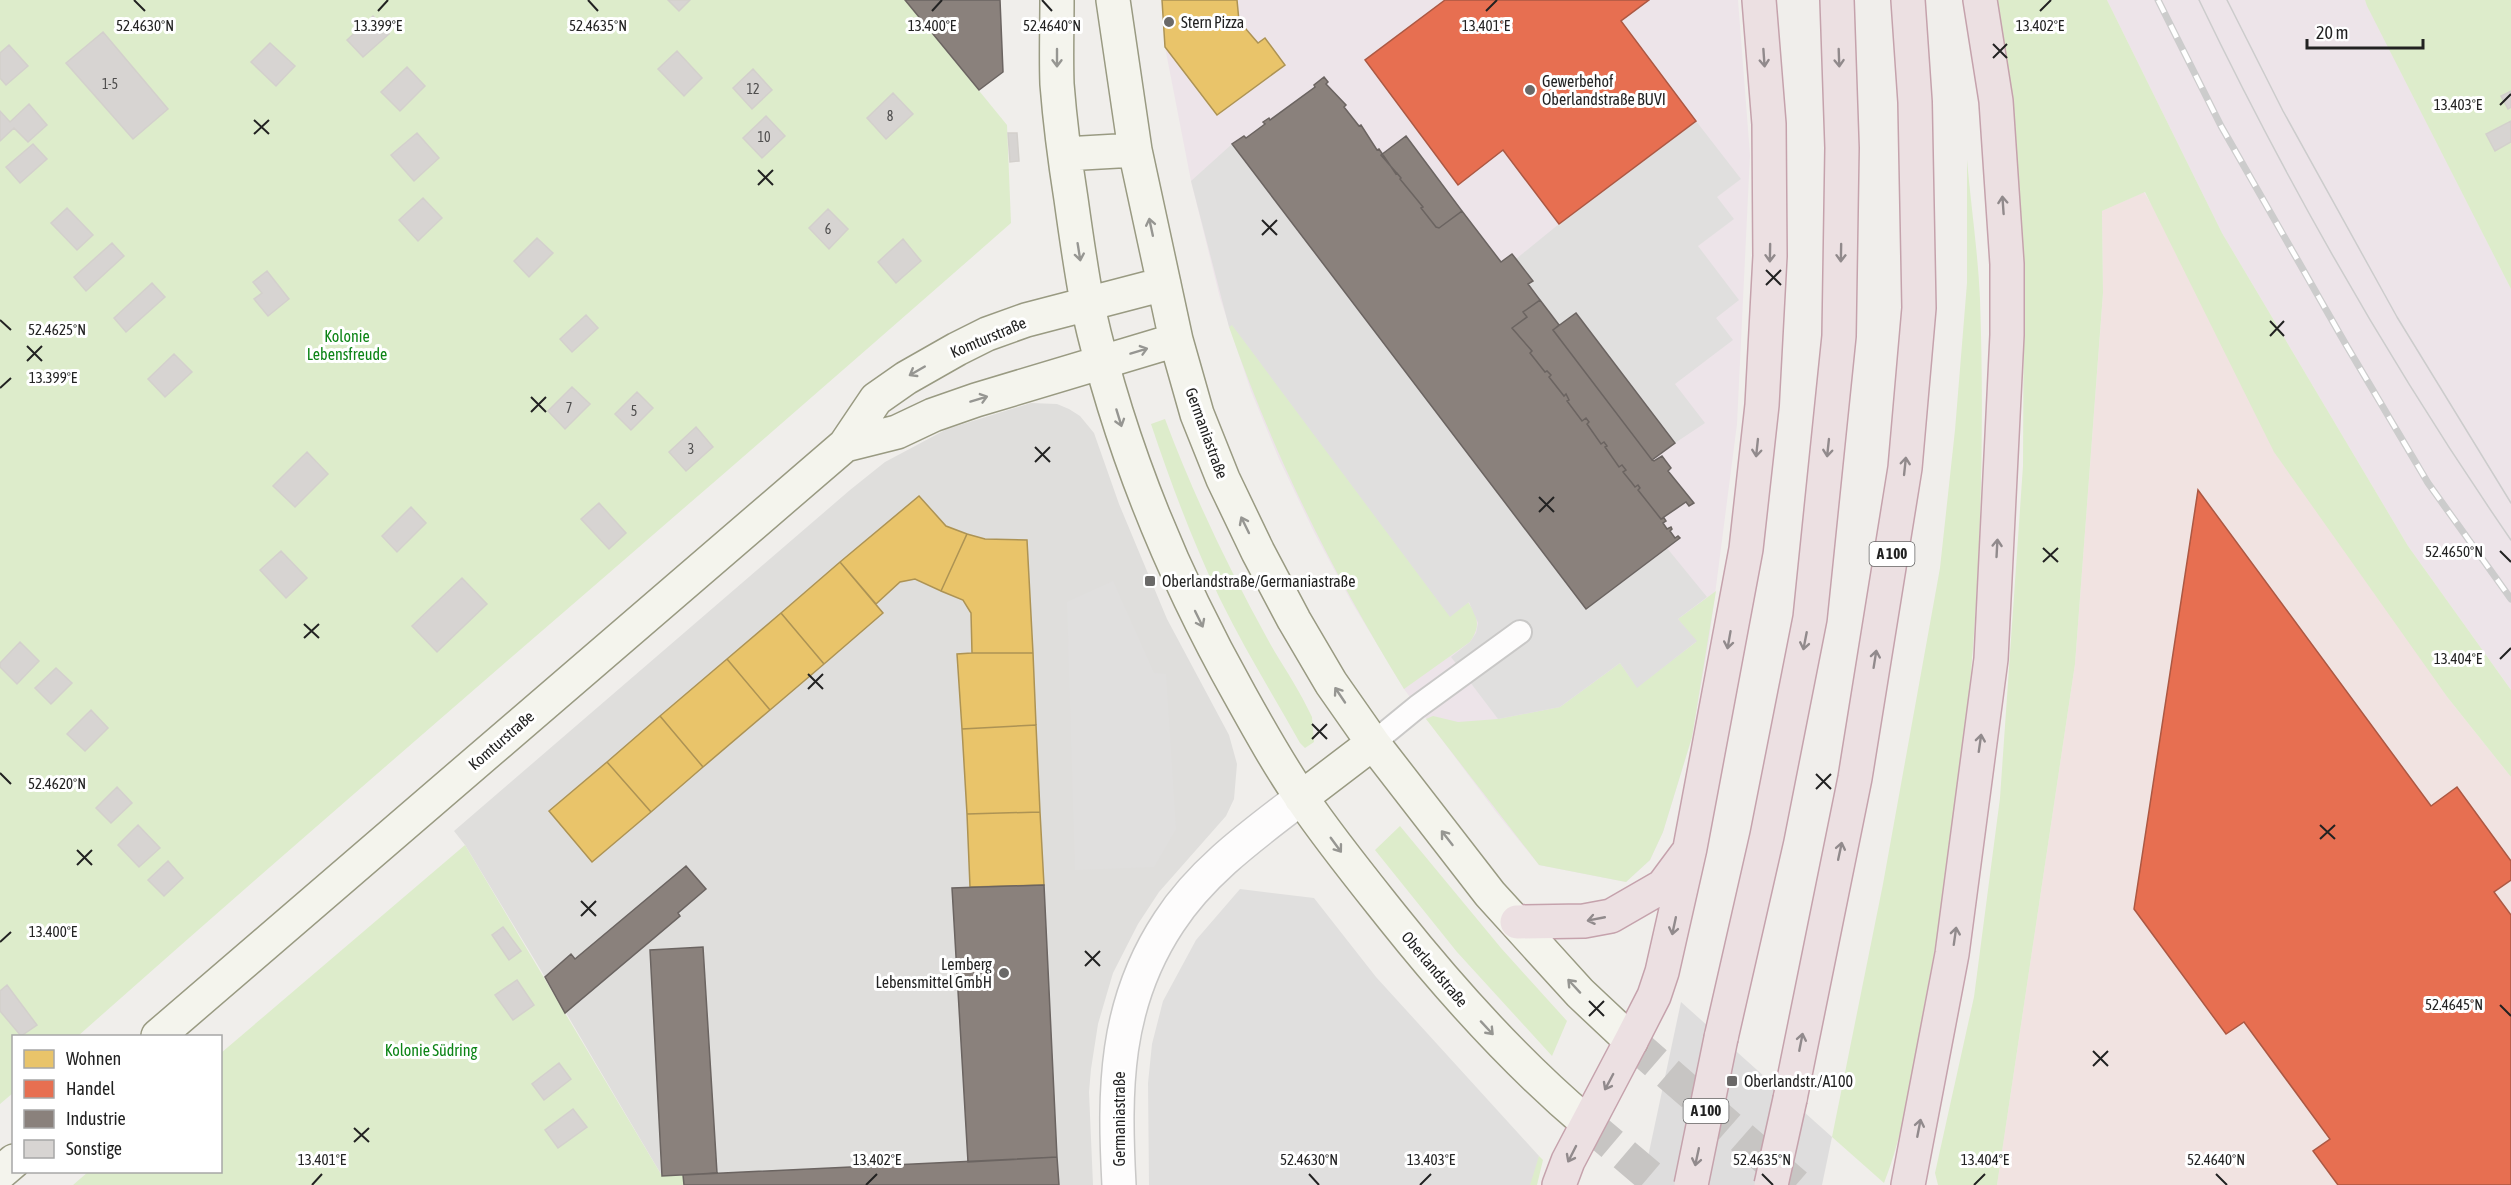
<svg xmlns="http://www.w3.org/2000/svg" width="2511" height="1185" font-family="'Asap Condensed',sans-serif">
  <style>
    .residential { fill: #dfdedc }
    .commercial { fill: #f1e3e1 }
    .industrial { fill: #ede4e9 }
    .grass { fill: #ddeccb }
    .parking { fill: #e0dfde }
    .pier { fill: #dedddd }
    .homes { fill: #e9c46a; stroke: #ad9354; stroke-width: 1.5 }
    .shops { fill: #e76f51; stroke: #ac5843; stroke-width: 1.5 }
    .industry { fill: #8a817c; stroke: #6b6461; stroke-width: 1.5 }
    .building { fill: #d7d4d2; stroke: #d3d0cc; stroke-width: 1.5 }
    .lines { fill: none; stroke-linecap: round; stroke-linejoin: round }
    .secondary-tunnel { stroke: #c7c5c3; stroke-width: 33; stroke-dasharray: 33 16; stroke-linecap: butt }
    .lane-casing { stroke: #c9c8c7; stroke-width: 26 }
    .street-casing { stroke: #c9c8c7; stroke-width: 36 }
    .secondary-casing { stroke: #999a82; stroke-width: 36 }
    .highway-casing { stroke: #c5a2ac; stroke-width: 36 }
    .lane { stroke: #fdfcfc; stroke-width: 22 }
    .street { stroke: #fdfcfc; stroke-width: 33 }
    .secondary { stroke: #f4f4ed; stroke-width: 33 }
    .highway { stroke: #ece0e2; stroke-width: 33 }
    .tram { stroke: #ccc; stroke-width: 1.5 }
    .rail-casing { stroke: #ccc; stroke-width: 7 }
    .rail { stroke: #fff; stroke-width: 4.5; stroke-dasharray: 14; stroke-linecap: butt }
    .highway-bridge-casing { stroke: #c5a2ac; stroke-width: 36; stroke-linecap: butt }
    .highway-bridge { stroke: #ece0e2; stroke-width: 33 }
    .oneway { stroke: #969692 }
    .oneway2 { stroke: #918a8c }
    .ticks { fill: none; stroke: #222; stroke-width: 2 }
    .poi-dot { fill: #6a6968; stroke: #fff; stroke-width: 2 }
    .labels { text-anchor: middle; stroke-width: 6; stroke-linejoin: round; paint-order: stroke }
    .number-label { font-size: 14px; fill: #4f4e4e }
    .shield { fill: #fff; stroke: #646464; stroke-width: 1.5 }
    .shield-label { font-size: 15px; font-weight: bold; fill: #222 }
    .poi-label { font-size: 16px; fill: #222; stroke: #fff; text-anchor: start }
    .park-label { font-size: 16px; fill: #0c8416; stroke: #fff }
    .street-label { font-size: 16px; fill: #222; stroke: #fff }
    .ticks-label { font-size: 15px; text-anchor: middle; fill: #222; stroke: #fff; stroke-width: 6; stroke-linejoin: round; paint-order: stroke }
  </style>
  <rect width="100%" height="100%" fill="#f0eeeb"/>
  <path class="residential" d="M1031,403L1057,404L1069,409L1080,416L1094,433L1119,504L1167,619L1229,735L1237,764L1234,799L1226,816L1159,892L1138,924L1113,973L1098,1024L1091,1069L1089,1092L1093,1185H684L683,1175L662,1176L545,977L465,845L454,831L850,490L885,462L947,429Z"/>
  <path class="commercial" d="M2144,192L2448,698L2511,777V1185H1997L2075,664L2103,294L2102,211Z"/>
  <path class="industrial" d="M1162,0H1738L1750,155L1737,424L1709,641L1692,737L1663,832L1650,860L1626,882L1539,865L1496,812L1404,689L1351,601L1314,532L1279,459L1251,391L1220,298L1191,181L1165,47Z
    M2107,0H2365L2511,289V690L2408,546L2222,233Z"/>
  <path class="grass" d="M0,0H905L1007,125L1011,223C702,495 387,762 78,1036H14L13,1093L0,1104Z
    M1995,0H2107L2222,233L2408,546L2511,690V777L2448,698L2274,452L2145,192L2102,211L2103,293L2075,664L1997,1185H1938L1935,1173L1974,997L2000,798L2023,466L2024,259L2009,106Z
    M2365,0H2511V289L2367,6Z
    M1967,160C1971,206 1978,253 1980,299C1988,532 1971,767 1926,996C1914,1056 1907,1126 1884,1183L1832,1137L1883,884L1940,568L1955,430L1967,283Z
    M1232,324L1450,616L1468,602C1478,617 1481,626 1470,642L1404,689C1332,572 1274,456 1229,327Z
    M1165,419C1193,494 1228,567 1267,638C1280,662 1296,684 1308,709L1312,717L1314,742L1305,748L1300,743C1273,695 1244,648 1220,599C1193,542 1171,484 1151,424Z
    M1716,591L1692,737L1663,832L1650,860L1626,882L1539,865L1426,719L1433,716L1458,722L1498,719L1560,707L1620,663L1637,687L1696,642L1678,619Z
    M1400,826L1501,948L1567,1021L1552,1056L1457,952L1375,850Z
    M465,845L662,1176L683,1175L684,1185H73L88,1172H220L221,1053Z
    M1539,1156L1543,1160L1537,1185H1523Z"/>
  <path class="parking" d="M1696,121L1741,179L1717,197L1734,219L1698,246L1739,300L1716,318L1733,340L1675,384L1705,423L1675,443L1577,314L1559,325L1528,284L1533,281L1516,259L1559,224Z
    M1232,144L1586,608L1667,548L1707,597L1678,619L1697,641L1637,688L1620,663L1560,707L1498,719L1451,657L1470,642L1476,633L1478,623L1469,602L1450,617L1232,325L1229,327L1191,181Z
    M1113,581L1154,673L1166,674L1176,829L1154,867L1075,870L1067,602Z
    M1240,889L1314,898L1376,977L1539,1156L1530,1185H1149L1148,1083L1152,1044L1163,1001L1196,940Z"/>
  <path class="pier" d="M1681,1002L1832,1137L1822,1185H1642Z"/>
  <path class="homes" d="M1162,0H1237L1239,21L1258,43L1265,38L1285,65L1217,115L1165,47Z
    M919,496L946,526L967,534L941,591L915,579L900,582L876,604L840,562Z
    M967,534L985,539L1027,540L1033,653H972L971,613L963,600L941,591Z
    M840,562L883,613L824,664L781,613Z
    M781,613L824,664L770,710L727,659Z
    M972,653H1033L1036,725L962,729L957,654Z
    M727,659L770,710L703,767L660,716Z
    M660,716L703,767L651,812L607,762Z
    M1036,725L1040,812L967,814L962,729Z
    M607,762L651,812L592,862L549,811Z
    M1040,812L1044,885L970,887L967,814Z"/>
  <path class="shops" d="M1445,0H1649L1621,21L1696,121L1559,224L1503,150L1458,185L1365,60Z
    M2198,490L2431,806L2457,787L2511,861V880L2494,892L2511,915V1185H2338L2313,1151L2330,1139L2244,1022L2226,1034L2134,909Z"/>
  <path class="industry" d="M905,0H1000L1003,72L979,90Z
    M1324,77L1328,82L1326,84L1346,105L1344,107L1359,126L1361,125L1377,150L1379,149L1396,174L1397,173L1401,178L1400,179L1423,207L1421,208L1436,227L1439,228L1462,211L1501,262L1512,254L1516,259L1533,281L1528,284L1540,300L1523,312L1527,317L1512,328L1532,351L1530,353L1545,372L1547,371L1551,375L1549,377L1564,396L1566,394L1569,400L1567,401L1582,421L1586,418L1589,422L1587,424L1601,444L1604,442L1607,446L1605,447L1619,467L1622,465L1626,470L1623,472L1632,483L1635,487L1638,485L1640,488L1638,490L1661,519L1664,518L1666,521L1663,523L1667,529L1671,527L1672,529L1670,531L1675,538L1678,536L1680,538L1586,609L1232,144L1244,136L1246,138L1265,124L1263,122L1269,118L1270,120L1315,87L1314,85Z
    M1406,136L1462,211L1439,228L1436,227L1421,208L1423,207L1400,179L1401,178L1381,155Z
    M1540,300L1559,325L1553,330L1652,460L1654,461L1662,456L1671,468L1668,471L1694,503L1689,506L1686,502L1661,519L1638,490L1640,488L1638,485L1635,487L1632,483L1623,472L1626,470L1622,465L1619,467L1605,447L1607,446L1604,442L1601,444L1587,424L1589,422L1586,418L1582,421L1567,401L1569,400L1566,394L1564,396L1549,377L1551,375L1547,371L1545,372L1530,353L1532,351L1512,328L1527,317L1523,312Z
    M1576,313L1675,443L1652,460L1553,330Z
    M686,866L706,889L678,913L680,916L565,1013L545,977L571,954L575,959Z
    M1044,885L1057,1157L968,1162L952,888Z
    M703,947L717,1173L662,1176L650,950Z
    M1057,1157L1059,1185H684L683,1175Z"/>
  <path class="building" d="M668,0H690L679,11Z
    M373,16L389,34L363,57L347,40Z
    M103,32L168,109L133,139L66,63Z
    M270,43L295,66L276,86L251,62Z
    M9,45L28,66L6,85L0,78V53Z
    M677,51L702,78L684,96L658,69Z
    M407,67L425,86L400,111L381,92Z
    M753,69L772,90L752,109L733,88Z
    M2511,91V107L2508,109L2501,96Z
    M893,93L913,114L886,139L867,118Z
    M29,104L47,125L28,142L14,128L0,141V111L10,122Z
    M766,116L785,136L762,158L743,138Z
    M2511,121V142L2495,151L2486,134Z
    M417,133L439,158L414,181L391,155Z
    M1008,133H1017L1019,161L1010,162Z
    M33,144L47,159L20,183L6,167Z
    M423,198L442,218L418,241L399,220Z
    M67,208L93,235L77,250L51,223Z
    M828,209L848,229L829,249L809,228Z
    M537,238L553,253L529,277L514,261Z
    M903,239L921,261L896,283L878,262Z
    M112,243L124,256L86,291L74,277Z
    M267,271L289,299L268,316L254,299L262,293L253,282Z
    M152,283L165,297L126,332L114,318Z
    M586,315L598,328L572,352L560,339Z
    M174,354L192,372L165,397L148,379Z
    M572,387L590,404L565,429L548,411Z
    M637,392L653,408L631,430L615,414Z
    M696,427L713,447L686,471L669,452Z
    M307,452L328,474L295,507L273,486Z
    M599,503L626,533L609,549L581,519Z
    M411,507L426,523L397,552L382,536Z
    M281,551L307,578L286,598L260,570Z
    M462,578L487,604L437,652L412,626Z
    M20,642L39,661L17,684L0,667V663Z
    M56,668L72,683L51,704L35,688Z
    M91,710L108,728L85,751L67,734Z
    M117,787L132,803L111,823L96,808Z
    M138,825L160,848L139,867L118,845Z
    M168,861L183,878L164,896L148,880Z
    M503,927L521,951L509,960L492,935Z
    M517,980L534,1005L513,1020L495,995Z
    M7,985L37,1025L21,1036L0,1011V991Z
    M559,1063L571,1079L544,1100L532,1084Z
    M573,1109L587,1127L558,1148L545,1130Z"/>
  <g class="lines">
    <path class="secondary-tunnel" d="M1631,1041L1796,1185
      M1587,1123L1660,1185"/>
    <defs>
      <path id="lane" d="M1373,743L1417,707L1520,632"/>
      <path id="street" d="M1119,1185C1114,1090 1114,1005 1169,922C1202,871 1254,834 1301,798"/>
      <path id="secondary" d="M1057,0C1057,28 1056,56 1057,84C1060,122 1065,161 1071,199C1076,235 1081,271 1088,307C1118,442 1172,574 1240,695C1260,731 1280,767 1303,800C1331,841 1362,879 1393,918C1452,992 1515,1062 1587,1123
        M1113,0L1135,150L1176,340L1197,414L1223,479L1258,552L1294,620L1331,683L1373,743L1490,894L1580,993L1631,1041
        M1065,154L1135,150
        M845,445L897,432L933,415L976,400L1176,340
        M1301,798L1373,743
        M158,1036L845,445L876,399L906,378L957,349L987,334L1026,320L1164,284
        M0,1173L14,1161"/>
      <path id="highway" d="M1517,922L1584,921L1611,916L1663,886L1686,855
        M1721,1038L1767,836L1810,618L1839,336L1842,148L1837,0
        M1790,1099L1855,778L1905,468L1919,308L1915,102L1908,0
        M1559,1185L1568,1161L1631,1041L1654,996L1662,972L1690,848L1746,549L1762,405L1770,256L1769,124L1759,0
        M1908,1185L1952,954L1991,659L2007,335V264L1996,101L1980,0"/>
    </defs>
    <use href="#lane" class="lane-casing"/>
    <use href="#street" class="street-casing"/>
    <use href="#secondary" class="secondary-casing"/>
    <use href="#highway" class="highway-casing"/>
    <use href="#lane" class="lane"/>
    <use href="#street" class="street"/>
    <use href="#secondary" class="secondary"/>
    <use href="#highway" class="highway"/>
    <path class="tram" d="M2199,0C2289,187 2393,369 2511,540
      M2227,0L2283,111L2397,317L2511,503"/>
    <defs>
      <path id="rail" d="M2158,0L2221,126L2345,343L2428,483L2511,599"/>
    </defs>
    <use href="#rail" class="rail-casing"/>
    <use href="#rail" class="rail"/>
    <defs>
      <path id="highway-bridge" d="M1691,1185L1721,1038
        M1771,1185L1790,1099"/>
    </defs>
    <use href="#highway-bridge" class="highway-bridge-casing"/>
    <use href="#highway-bridge" class="highway-bridge"/>
  </g>
  <defs><path id="oneway-shaft" d="M-6 0H5M1.5-3L5.5 0L1.5 3" fill="none" stroke-width="1.6" stroke-linecap="round" stroke-linejoin="round" transform="scale(1.5)"/></defs>
  <g class="oneway">
    <use href="#oneway-shaft" transform="translate(1057 58) rotate(90)"/>
    <use href="#oneway-shaft" transform="translate(1151 227) rotate(-102)"/>
    <use href="#oneway-shaft" transform="translate(1079 252) rotate(81)"/>
    <use href="#oneway-shaft" transform="translate(1139 351) rotate(-17)"/>
    <use href="#oneway-shaft" transform="translate(917 371) rotate(150)"/>
    <use href="#oneway-shaft" transform="translate(979 399) rotate(-17)"/>
    <use href="#oneway-shaft" transform="translate(1119 418) rotate(73)"/>
    <use href="#oneway-shaft" transform="translate(1245 525) rotate(-116)"/>
    <use href="#oneway-shaft" transform="translate(1199 619) rotate(64)"/>
    <use href="#oneway-shaft" transform="translate(1340 695) rotate(-124)"/>
    <use href="#oneway-shaft" transform="translate(1447 838) rotate(-128)"/>
    <use href="#oneway-shaft" transform="translate(1336 845) rotate(54)"/>
    <use href="#oneway-shaft" transform="translate(1574 986) rotate(-133)"/>
    <use href="#oneway-shaft" transform="translate(1487 1028) rotate(47)"/>
  </g>
  <g class="oneway2">
    <use href="#oneway-shaft" transform="translate(1764 58) rotate(86)"/>
    <use href="#oneway-shaft" transform="translate(1839 58) rotate(88)"/>
    <use href="#oneway-shaft" transform="translate(2003 205) rotate(-94)"/>
    <use href="#oneway-shaft" transform="translate(1770 253) rotate(91)"/>
    <use href="#oneway-shaft" transform="translate(1841 253) rotate(91)"/>
    <use href="#oneway-shaft" transform="translate(1757 448) rotate(96)"/>
    <use href="#oneway-shaft" transform="translate(1828 448) rotate(96)"/>
    <use href="#oneway-shaft" transform="translate(1905 466) rotate(-84)"/>
    <use href="#oneway-shaft" transform="translate(1997 548) rotate(-87)"/>
    <use href="#oneway-shaft" transform="translate(1729 640) rotate(100)"/>
    <use href="#oneway-shaft" transform="translate(1805 641) rotate(101)"/>
    <use href="#oneway-shaft" transform="translate(1875 659) rotate(-81)"/>
    <use href="#oneway-shaft" transform="translate(1980 743) rotate(-82)"/>
    <use href="#oneway-shaft" transform="translate(1840 851) rotate(-78)"/>
    <use href="#oneway-shaft" transform="translate(1596 919) rotate(169)"/>
    <use href="#oneway-shaft" transform="translate(1674 926) rotate(102)"/>
    <use href="#oneway-shaft" transform="translate(1955 936) rotate(-82)"/>
    <use href="#oneway-shaft" transform="translate(1801 1042) rotate(-79)"/>
    <use href="#oneway-shaft" transform="translate(1609 1082) rotate(118)"/>
    <use href="#oneway-shaft" transform="translate(1919 1128) rotate(-79)"/>
    <use href="#oneway-shaft" transform="translate(1572 1154) rotate(117)"/>
    <use href="#oneway-shaft" transform="translate(1697 1157) rotate(102)"/>
  </g>
  <path class="ticks" d="M134,0L145,11M588,0L598,11M1042,0L1052,11M378,11L388,0M932,11L942,0M1486,11L1497,0M2040,11L2051,0M1993,44L2007,58M1993,58L2007,44M2500,105L2511,94M254,120L269,134M254,134L269,120M758,170L773,185M758,185L773,170M1262,220L1277,235M1262,235L1277,220M1766,270L1781,285M1766,285L1781,270M0,320L11,330M2270,321L2284,336M2270,336L2284,321M27,346L42,361M27,361L42,346M0,388L11,378M531,397L546,412M531,412L546,397M1035,447L1050,462M1035,462L1050,447M1539,497L1554,512M1539,512L1554,497M2043,548L2058,562M2500,551L2511,562M2043,562L2058,548M304,624L319,638M304,638L319,624M2500,659L2511,648M808,674L823,689M808,689L823,674M1312,724L1327,739M1312,739L1327,724M0,773L11,784M1816,774L1831,789M1816,789L1831,774M2320,825L2335,839M2320,839L2335,825M77,850L92,865M77,865L92,850M581,901L596,916M581,916L596,901M0,942L11,932M1085,951L1100,966M1085,966L1100,951M1589,1001L1604,1016M2500,1005L2511,1016M1589,1016L1604,1001M2093,1051L2108,1066M2093,1066L2108,1051M354,1128L369,1142M354,1142L369,1128M1309,1174L1319,1185M1762,1174L1773,1185M2216,1174L2227,1185M312,1185L322,1174M866,1185L877,1174M1420,1185L1431,1174M1974,1185L1985,1174"/>
  <g class="poi-dot">
    <circle cx="1169" cy="22" r="6"/>
    <circle cx="1530" cy="90" r="6"/>
    <rect x="1144" y="575" width="12" height="12" rx="3"/>
    <circle cx="1004" cy="973" r="6"/>
    <rect x="1726" y="1075" width="12" height="12" rx="3"/>
  </g>
  <g class="labels">
    <g class="number-label">
      <text x="110" y="89">1-5</text>
      <text x="753" y="94">12</text>
      <text x="890" y="121">8</text>
      <text x="764" y="142">10</text>
      <text x="828" y="234">6</text>
      <text x="569" y="413">7</text>
      <text x="634" y="416">5</text>
      <text x="691" y="454">3</text>
    </g>
    <g class="shield">
      <rect x="1869.5" y="542" width="45" height="24" rx="4.5"/>
      <rect x="1683.5" y="1099" width="45" height="24" rx="4.5"/>
    </g>
    <g class="shield-label">
      <text x="1892" y="559">A 100</text>
      <text x="1706" y="1116">A 100</text>
    </g>
    <g class="poi-label">
      <text x="1181" y="28">Stern Pizza</text>
      <text x="1542" y="87">Gewerbehof<tspan x="1542" dy="18">Oberlandstraße BUVI</tspan></text>
      <text x="1162" y="587">Oberlandstraße/Germaniastraße</text>
      <text x="992" y="970" text-anchor="end">Lemberg<tspan x="992" dy="18">Lebensmittel GmbH</tspan></text>
      <text x="1744" y="1087">Oberlandstr./A100</text>
    </g>
    <g class="park-label">
      <text x="347" y="342">Kolonie<tspan x="347" dy="18">Lebensfreude</tspan></text>
      <text x="431" y="1056">Kolonie Südring</text>
    </g>
    <g class="street-label">
      <text transform="translate(988 337) rotate(-23)" y="6">Komturstraße</text>
      <text transform="translate(1207 433) rotate(70)" y="6">Germaniastraße</text>
      <text transform="translate(501 740) rotate(-41)" y="6">Komturstraße</text>
      <text transform="translate(1435 969) rotate(50)" y="6">Oberlandstraße</text>
      <text transform="translate(1119 1119) rotate(-90)" y="6">Germaniastraße</text>
    </g>
  </g>
  <g class="ticks-label">
    <text x="145" y="31">52.4630°N</text>
    <text x="378" y="31">13.399°E</text>
    <text x="598" y="31">52.4635°N</text>
    <text x="932" y="31">13.400°E</text>
    <text x="1052" y="31">52.4640°N</text>
    <text x="1486" y="31">13.401°E</text>
    <text x="2040" y="31">13.402°E</text>
    <text x="2458" y="110">13.403°E</text>
    <text x="57" y="335">52.4625°N</text>
    <text x="53" y="383">13.399°E</text>
    <text x="2454" y="557">52.4650°N</text>
    <text x="2458" y="664">13.404°E</text>
    <text x="57" y="789">52.4620°N</text>
    <text x="53" y="937">13.400°E</text>
    <text x="2454" y="1010">52.4645°N</text>
    <text x="322" y="1165">13.401°E</text>
    <text x="877" y="1165">13.402°E</text>
    <text x="1431" y="1165">13.403°E</text>
    <text x="1985" y="1165">13.404°E</text>
    <text x="1309" y="1165">52.4630°N</text>
    <text x="1762" y="1165">52.4635°N</text>
    <text x="2216" y="1165">52.4640°N</text>
  </g>
  <rect x="12" y="1035" width="210" height="138" fill="#ffffff" stroke="#a7a7a7" stroke-width="1.5"/>
  <rect x="24" y="1050" width="30" height="18" fill="#e9c46a" stroke="#a7a7a7" stroke-width="1.5"/>
  <text x="66" y="1065" font-size="18" fill="#222222">Wohnen</text>
  <rect x="24" y="1080" width="30" height="18" fill="#e76f51" stroke="#a7a7a7" stroke-width="1.5"/>
  <text x="66" y="1095" font-size="18" fill="#222222">Handel</text>
  <rect x="24" y="1110" width="30" height="18" fill="#8a817c" stroke="#a7a7a7" stroke-width="1.5"/>
  <text x="66" y="1125" font-size="18" fill="#222222">Industrie</text>
  <rect x="24" y="1140" width="30" height="18" fill="#d7d4d2" stroke="#a7a7a7" stroke-width="1.5"/>
  <text x="66" y="1155" font-size="18" fill="#222222">Sonstige</text>
  <path d="M2307 39v9h116v-9" fill="none" stroke="#222222" stroke-width="3"/>
  <text x="2316" y="39" font-size="18" fill="#222222" stroke="#ffffff" stroke-width="4.5" paint-order="stroke">20 m</text>
</svg>
